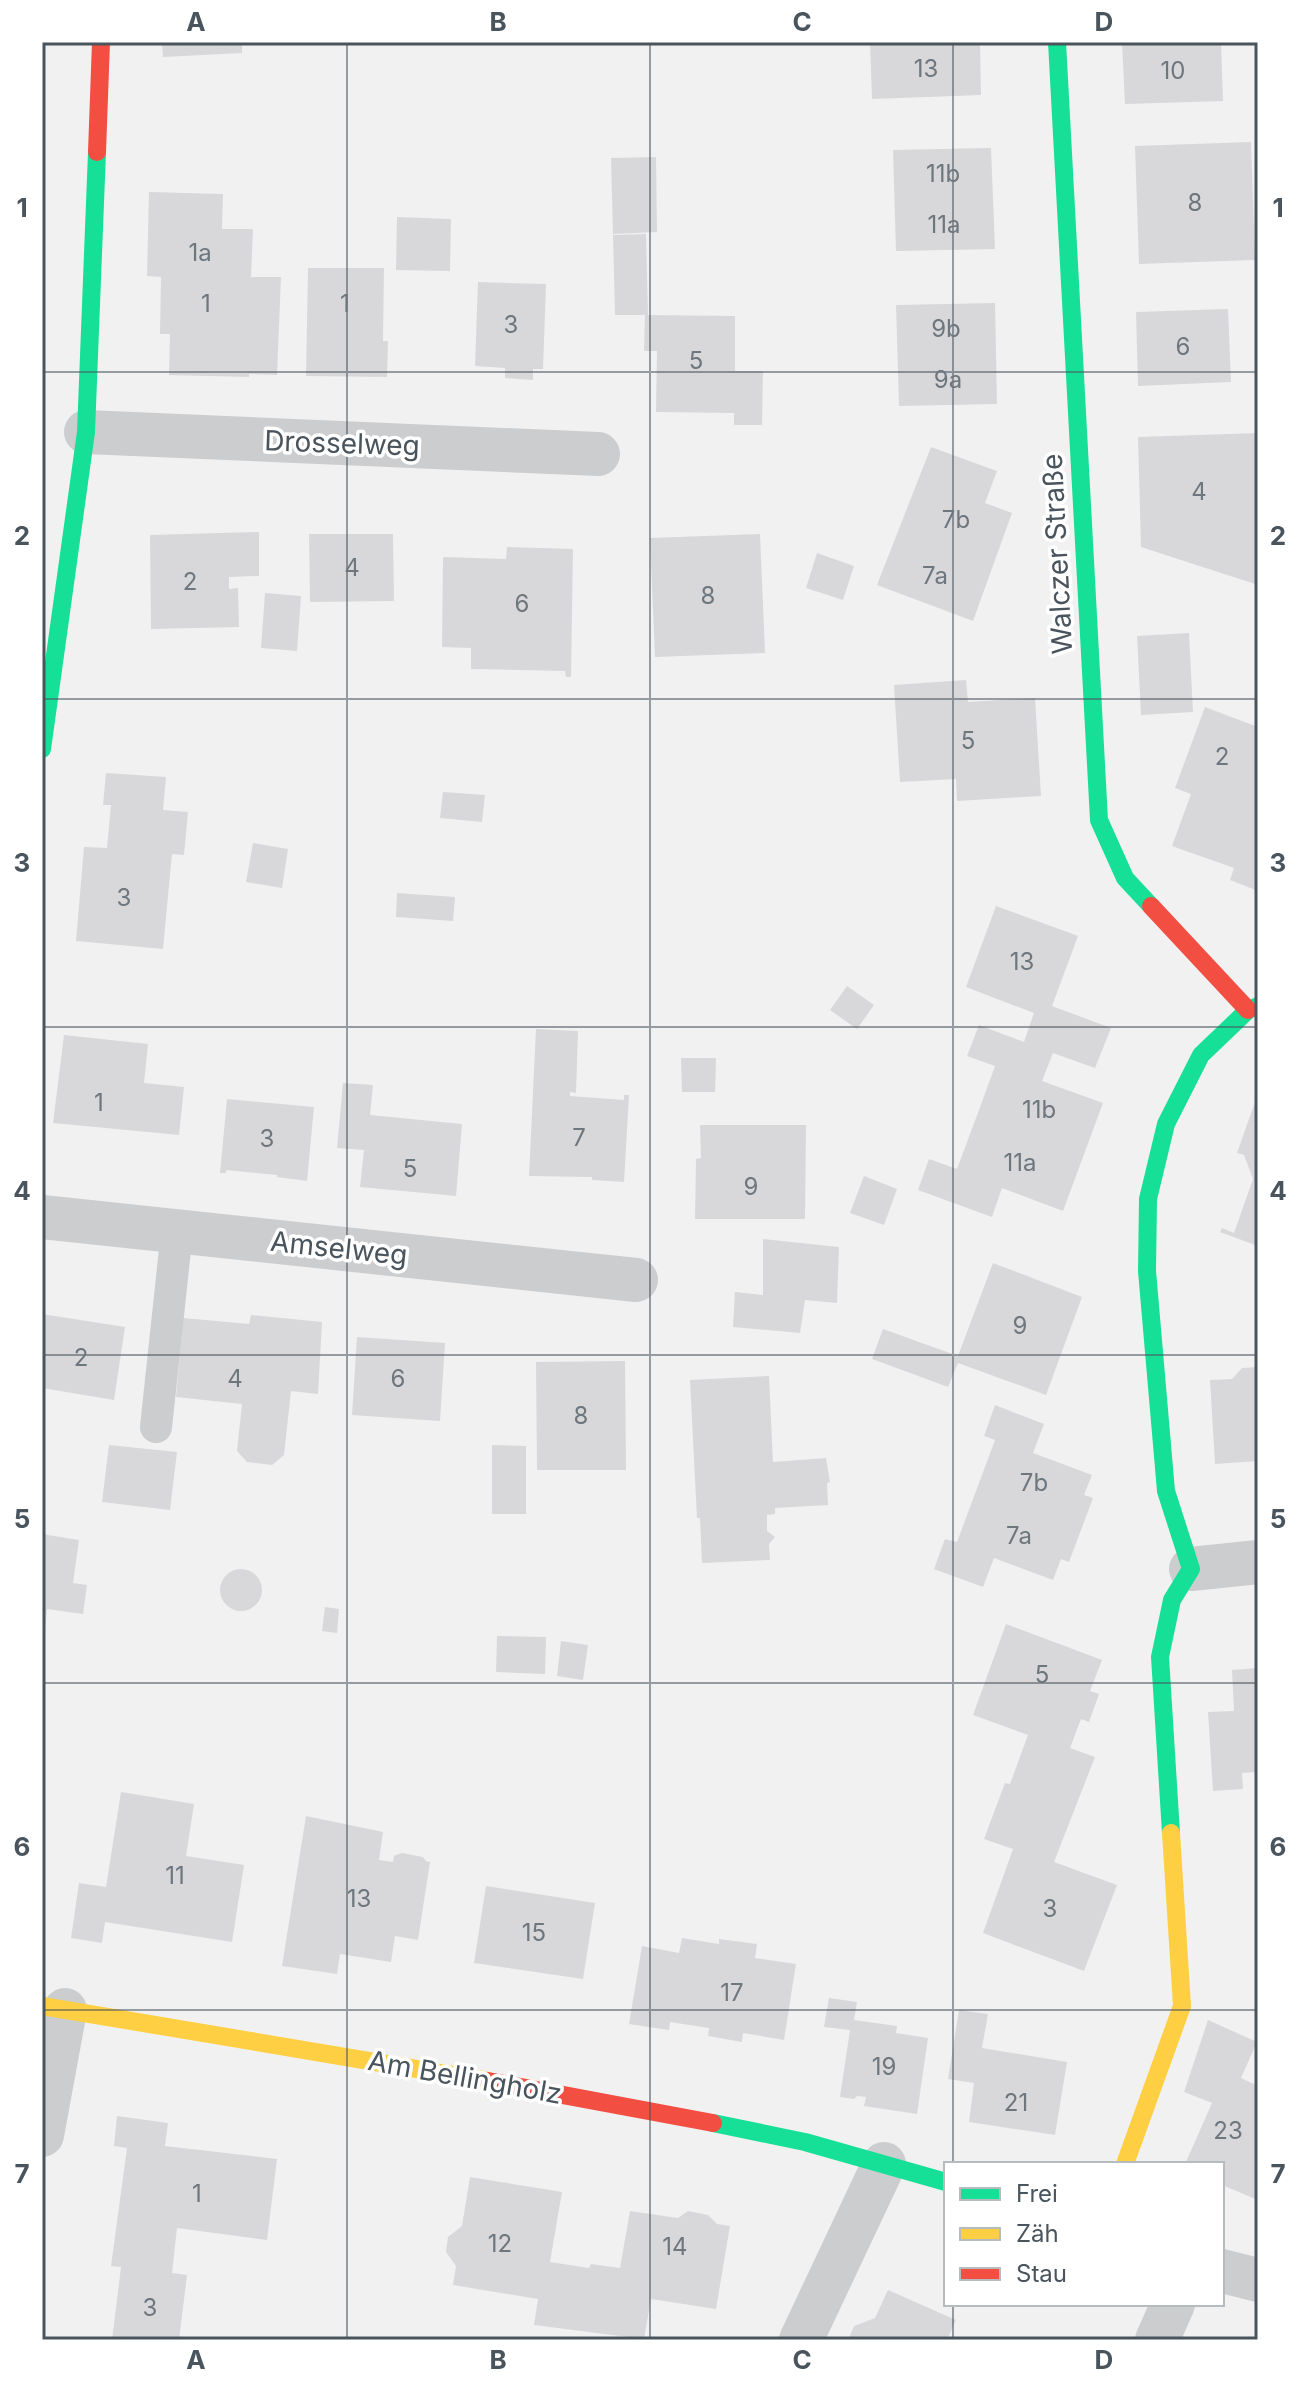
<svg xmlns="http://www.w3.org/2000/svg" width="1300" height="2382" font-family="Inter,sans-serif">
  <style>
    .building { fill: #d8d8da }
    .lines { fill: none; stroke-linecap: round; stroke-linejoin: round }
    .lane { stroke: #cbcdcf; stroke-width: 32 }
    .street { stroke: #cbcdcf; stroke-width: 44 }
    .fast { stroke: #16e098; stroke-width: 18 }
    .slow { stroke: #ffcf43; stroke-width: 18 }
    .jam { stroke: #f24e42; stroke-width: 18 }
    .grid { fill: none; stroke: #49545d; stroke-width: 2; stroke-opacity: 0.55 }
    .labels { text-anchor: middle; stroke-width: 7; stroke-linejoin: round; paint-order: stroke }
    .number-label { font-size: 24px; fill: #6e767e }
    .street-label { font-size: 28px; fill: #49545d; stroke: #fff }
    .neatline { fill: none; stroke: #49545d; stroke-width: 3 }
    .grid-label { font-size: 26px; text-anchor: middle; font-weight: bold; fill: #49545d }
  </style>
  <rect width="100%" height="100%" fill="#f2f1f1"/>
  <path class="building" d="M162,42H242V53L163,57Z
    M870,42H980L981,95L872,99Z
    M1122,42H1221L1223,101L1125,104Z
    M1251,142L1255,260L1139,264L1135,146Z
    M991,148L995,249L896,251L893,150Z
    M656,157L657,232L613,234L611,158Z
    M149,192L223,194L222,229H253L251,277H281L277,375L249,374V377L169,375L170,334H160L161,277L147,276Z
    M397,217L451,219L450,271L396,270Z
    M646,234L648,315H615L613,235Z
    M308,268H384L383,341H388L387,377L306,376Z
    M478,282L546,284L543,369H533V380L505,378V368L475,366Z
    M995,303L997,404L899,406L896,305Z
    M1228,309L1231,382L1138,386L1136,312Z
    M645,315L735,316V371H763L762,425H734V413L656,412L657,351H644Z
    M1258,433V585L1141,547L1138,437Z
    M931,447L997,471L985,503L1012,513L973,621L877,585Z
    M259,532V576L229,577V589L238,588L239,627L151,629L150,535Z
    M309,534H393L394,601L310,602Z
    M760,534L765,653L655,657L650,538Z
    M507,547L573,549L571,677H566L565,671L471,669V648L442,647L443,557L506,559Z
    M817,553L854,566L843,600L806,588Z
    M265,593L301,596L297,651L261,648Z
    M1189,633L1193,712L1141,715L1137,636Z
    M966,680L968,702L1035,698L1041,796L957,801L956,779L900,782L894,685Z
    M1205,707L1258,727V891L1230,880L1234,868L1172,846L1191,794L1175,788Z
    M106,773L166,777L163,810L188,812L184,855L172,854L163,949L76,941L84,847L107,848L111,805H103Z
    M443,792L485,795L482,822L440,818Z
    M253,843L288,849L282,888L246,882Z
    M397,893L455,897L453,921L396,917Z
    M996,906L1078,936L1052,1006L1111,1028L1095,1068L1053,1053L1042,1081L1103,1103L1063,1211L1002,1188L992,1217L918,1190L929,1159L957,1169L976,1118L995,1066L967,1056L979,1025L1024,1042L1034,1013L966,987Z
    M847,986L874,1005L857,1029L830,1010Z
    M536,1029L578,1031L576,1093L570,1092V1096L624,1100V1095H629L624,1182L592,1180V1177L529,1176Z
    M64,1035L148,1044L144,1083L184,1087L179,1135L53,1123Z
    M681,1058H716L715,1092H682Z
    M343,1083L373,1085L370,1115L462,1124L456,1196L360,1187L364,1150L337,1148Z
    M227,1099L314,1107L307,1181L277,1177V1175L226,1170V1173H220Z
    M1255,1102L1258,1103V1246L1220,1232L1222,1228L1234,1233L1253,1179L1244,1155L1237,1153Z
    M700,1125H806L805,1219H695L696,1159L701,1158Z
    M864,1176L897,1189L884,1225L850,1213Z
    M763,1239L839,1247L837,1303L805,1300L800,1333L733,1327L735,1292L763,1295Z
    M993,1263L1082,1297L1046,1395L958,1363L948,1387L872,1359L883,1329L958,1356Z
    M42,1314L125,1327L114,1400L42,1388Z
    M251,1315L322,1322L318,1394L291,1391L284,1455L272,1465L247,1462L237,1451L242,1404L176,1397L183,1318L249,1324Z
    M357,1337L445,1343L440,1421L352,1415Z
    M625,1361L626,1470H537L536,1362Z
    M1258,1367V1461L1215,1464L1210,1380L1232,1379L1242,1368Z
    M769,1376L773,1462L826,1458L830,1482L827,1483L828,1505L775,1508V1514L767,1515V1531L775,1537L769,1544L770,1560L702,1563L700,1518H697L690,1380Z
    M995,1405L1044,1424L1033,1453L1092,1475L1084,1495L1093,1498L1069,1562L1061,1559L1053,1580L994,1558L983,1587L934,1569L945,1539L957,1542L995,1440L984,1436Z
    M109,1445L177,1452L170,1510L102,1502Z
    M492,1445L526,1446V1514H492Z
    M42,1534L79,1540L73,1583L87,1585L83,1614L47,1609L44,1638Z
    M220 1590a21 21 0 1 1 42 0a21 21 0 1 1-42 0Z
    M325,1607L339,1609L337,1633L322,1631Z
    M1006,1624L1102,1660L1090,1691L1099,1694L1089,1722L1081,1719L1070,1748L1095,1757L1054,1862L1117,1885L1084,1971L983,1933L1013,1849L984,1839L1005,1783L1010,1784L1028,1735L973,1715Z
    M497,1636L546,1637L545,1674L496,1672Z
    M561,1641L588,1645L583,1680L557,1676Z
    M1258,1668V1772L1242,1773L1243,1789L1213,1791L1208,1712L1234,1711L1232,1670Z
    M121,1792L194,1804L186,1856L244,1865L232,1942L105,1922L102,1943L71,1938L79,1883L106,1887Z
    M306,1816L383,1832L379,1860L393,1862L394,1856L402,1853L423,1857L426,1861L430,1862L418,1940L395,1936L391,1962L340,1954L337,1974L282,1966Z
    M486,1886L595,1903L583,1979L474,1963Z
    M682,1938L719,1944V1939L757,1944L755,1958L796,1964L784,2040L743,2033L742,2042L708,2036L709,2028L670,2022L669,2030L629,2024L642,1946L679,1953Z
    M829,1998L857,2002L854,2020L897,2026L896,2033L928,2038L917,2114L864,2106L866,2097L857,2096L854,2099L840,2097L850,2030L824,2027Z
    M959,2010L988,2014L982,2048L1067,2062L1055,2135L969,2122L974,2083L948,2079Z
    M1208,2020L1257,2042L1241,2078L1258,2086V2200L1222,2185V2164H1185L1212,2103L1184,2092Z
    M117,2116L168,2123L165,2146L277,2159L267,2240L177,2228L172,2273L187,2275L179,2340H112L121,2267L111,2266L127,2148L114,2146Z
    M470,2177L562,2192L550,2262L589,2268L591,2264L620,2268L630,2211L678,2218L688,2211L708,2215L717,2224L730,2226L716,2309L651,2299L644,2339L534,2325L538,2299L453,2285L456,2266L446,2252L448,2237L462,2226Z
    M888,2290L956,2320L947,2340H848L854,2326L875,2318Z"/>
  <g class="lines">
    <path class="lane" d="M156,1427L177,1231"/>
    <path class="street" d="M86,432L598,454
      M42,1217L636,1280
      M1191,1569L1258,1562
      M42,2135L65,2010
      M1222,2271L1258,2280
      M801,2340L884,2164
      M1157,2340L1173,2304"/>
    <path class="fast" d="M1057,42L1099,820L1125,878L1151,906
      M42,749L86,432L97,152
      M1171,1833L1160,1657L1172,1600L1191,1569L1166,1491L1147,1271L1148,1199L1166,1124L1201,1055L1248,1010L1258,1006
      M713,2123L805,2142L946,2182"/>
    <path class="slow" d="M42,2006L488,2081
      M1125,2164L1182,2006L1171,1833"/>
    <path class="jam" d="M97,152L101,42
      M1151,906L1248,1010
      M488,2081L713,2123"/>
  </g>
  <path class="grid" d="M347,42V2340M650,42V2340M953,42V2164M42,372H1258M42,699H1258M42,1027H1258M42,1355H1258M42,1683H1258M42,2010H1258M953,2304V2340"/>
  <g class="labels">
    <g class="number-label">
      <text x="926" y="77">13</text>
      <text x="1173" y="79">10</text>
      <text x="943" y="182">11b</text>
      <text x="1195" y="211">8</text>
      <text x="944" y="233">11a</text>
      <text x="200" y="261">1a</text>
      <text x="206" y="312">1</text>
      <text x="345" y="312">1</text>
      <text x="511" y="333">3</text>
      <text x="946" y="337">9b</text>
      <text x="1183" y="355">6</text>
      <text x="696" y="369">5</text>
      <text x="948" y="388">9a</text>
      <text x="1199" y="500">4</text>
      <text x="956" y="528">7b</text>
      <text x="352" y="576">4</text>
      <text x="935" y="584">7a</text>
      <text x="190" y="590">2</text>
      <text x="708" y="604">8</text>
      <text x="522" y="612">6</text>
      <text x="968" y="749">5</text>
      <text x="1222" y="765">2</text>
      <text x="124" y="906">3</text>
      <text x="1022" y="970">13</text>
      <text x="99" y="1111">1</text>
      <text x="1039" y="1118">11b</text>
      <text x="579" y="1146">7</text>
      <text x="267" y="1147">3</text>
      <text x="1020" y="1171">11a</text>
      <text x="410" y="1177">5</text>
      <text x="751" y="1195">9</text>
      <text x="1020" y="1334">9</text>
      <text x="81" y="1366">2</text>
      <text x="235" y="1387">4</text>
      <text x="398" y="1387">6</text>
      <text x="581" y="1424">8</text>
      <text x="1034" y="1491">7b</text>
      <text x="1019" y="1544">7a</text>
      <text x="1042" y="1683">5</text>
      <text x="175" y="1884">11</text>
      <text x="359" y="1907">13</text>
      <text x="1050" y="1917">3</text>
      <text x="534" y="1941">15</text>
      <text x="732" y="2001">17</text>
      <text x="884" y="2075">19</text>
      <text x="1016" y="2111">21</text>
      <text x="1228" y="2139">23</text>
      <text x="197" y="2202">1</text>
      <text x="500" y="2252">12</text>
      <text x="675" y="2255">14</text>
      <text x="150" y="2316">3</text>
    </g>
    <g class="street-label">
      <text transform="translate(342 443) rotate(2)" y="10">Drosselweg</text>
      <text transform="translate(1057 554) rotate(-93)" y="10">Walczer Straße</text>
      <text transform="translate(339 1248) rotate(6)" y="10">Amselweg</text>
      <text transform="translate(465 2077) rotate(10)" y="10">Am Bellingholz</text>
    </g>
  </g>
  <rect width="1300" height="2382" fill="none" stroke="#ffffff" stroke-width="88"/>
  <rect x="944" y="2162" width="280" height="144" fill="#ffffff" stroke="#b6bbbe" stroke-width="2"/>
  <rect x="960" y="2188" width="40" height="12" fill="#16e098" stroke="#b6bbbe" stroke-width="2"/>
  <text x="1016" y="2202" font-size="24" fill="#49545d">Frei</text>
  <rect x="960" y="2228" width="40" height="12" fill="#ffcf43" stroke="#b6bbbe" stroke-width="2"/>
  <text x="1016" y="2242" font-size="24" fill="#49545d">Zäh</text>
  <rect x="960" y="2268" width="40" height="12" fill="#f24e42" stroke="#b6bbbe" stroke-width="2"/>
  <text x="1016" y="2282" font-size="24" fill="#49545d">Stau</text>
  <rect x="44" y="44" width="1212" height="2294" class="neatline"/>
  <g class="grid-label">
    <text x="196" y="31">A</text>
    <text x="498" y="31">B</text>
    <text x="802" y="31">C</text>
    <text x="1104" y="31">D</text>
    <text x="22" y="217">1</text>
    <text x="1278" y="217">1</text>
    <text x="22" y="545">2</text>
    <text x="1278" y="545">2</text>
    <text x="22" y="872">3</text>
    <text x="1278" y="872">3</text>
    <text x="22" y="1200">4</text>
    <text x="1278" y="1200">4</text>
    <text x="22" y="1528">5</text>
    <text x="1278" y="1528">5</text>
    <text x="22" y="1856">6</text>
    <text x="1278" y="1856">6</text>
    <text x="22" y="2183">7</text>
    <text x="1278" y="2183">7</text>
    <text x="196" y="2369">A</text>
    <text x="498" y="2369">B</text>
    <text x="802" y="2369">C</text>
    <text x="1104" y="2369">D</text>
  </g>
</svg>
